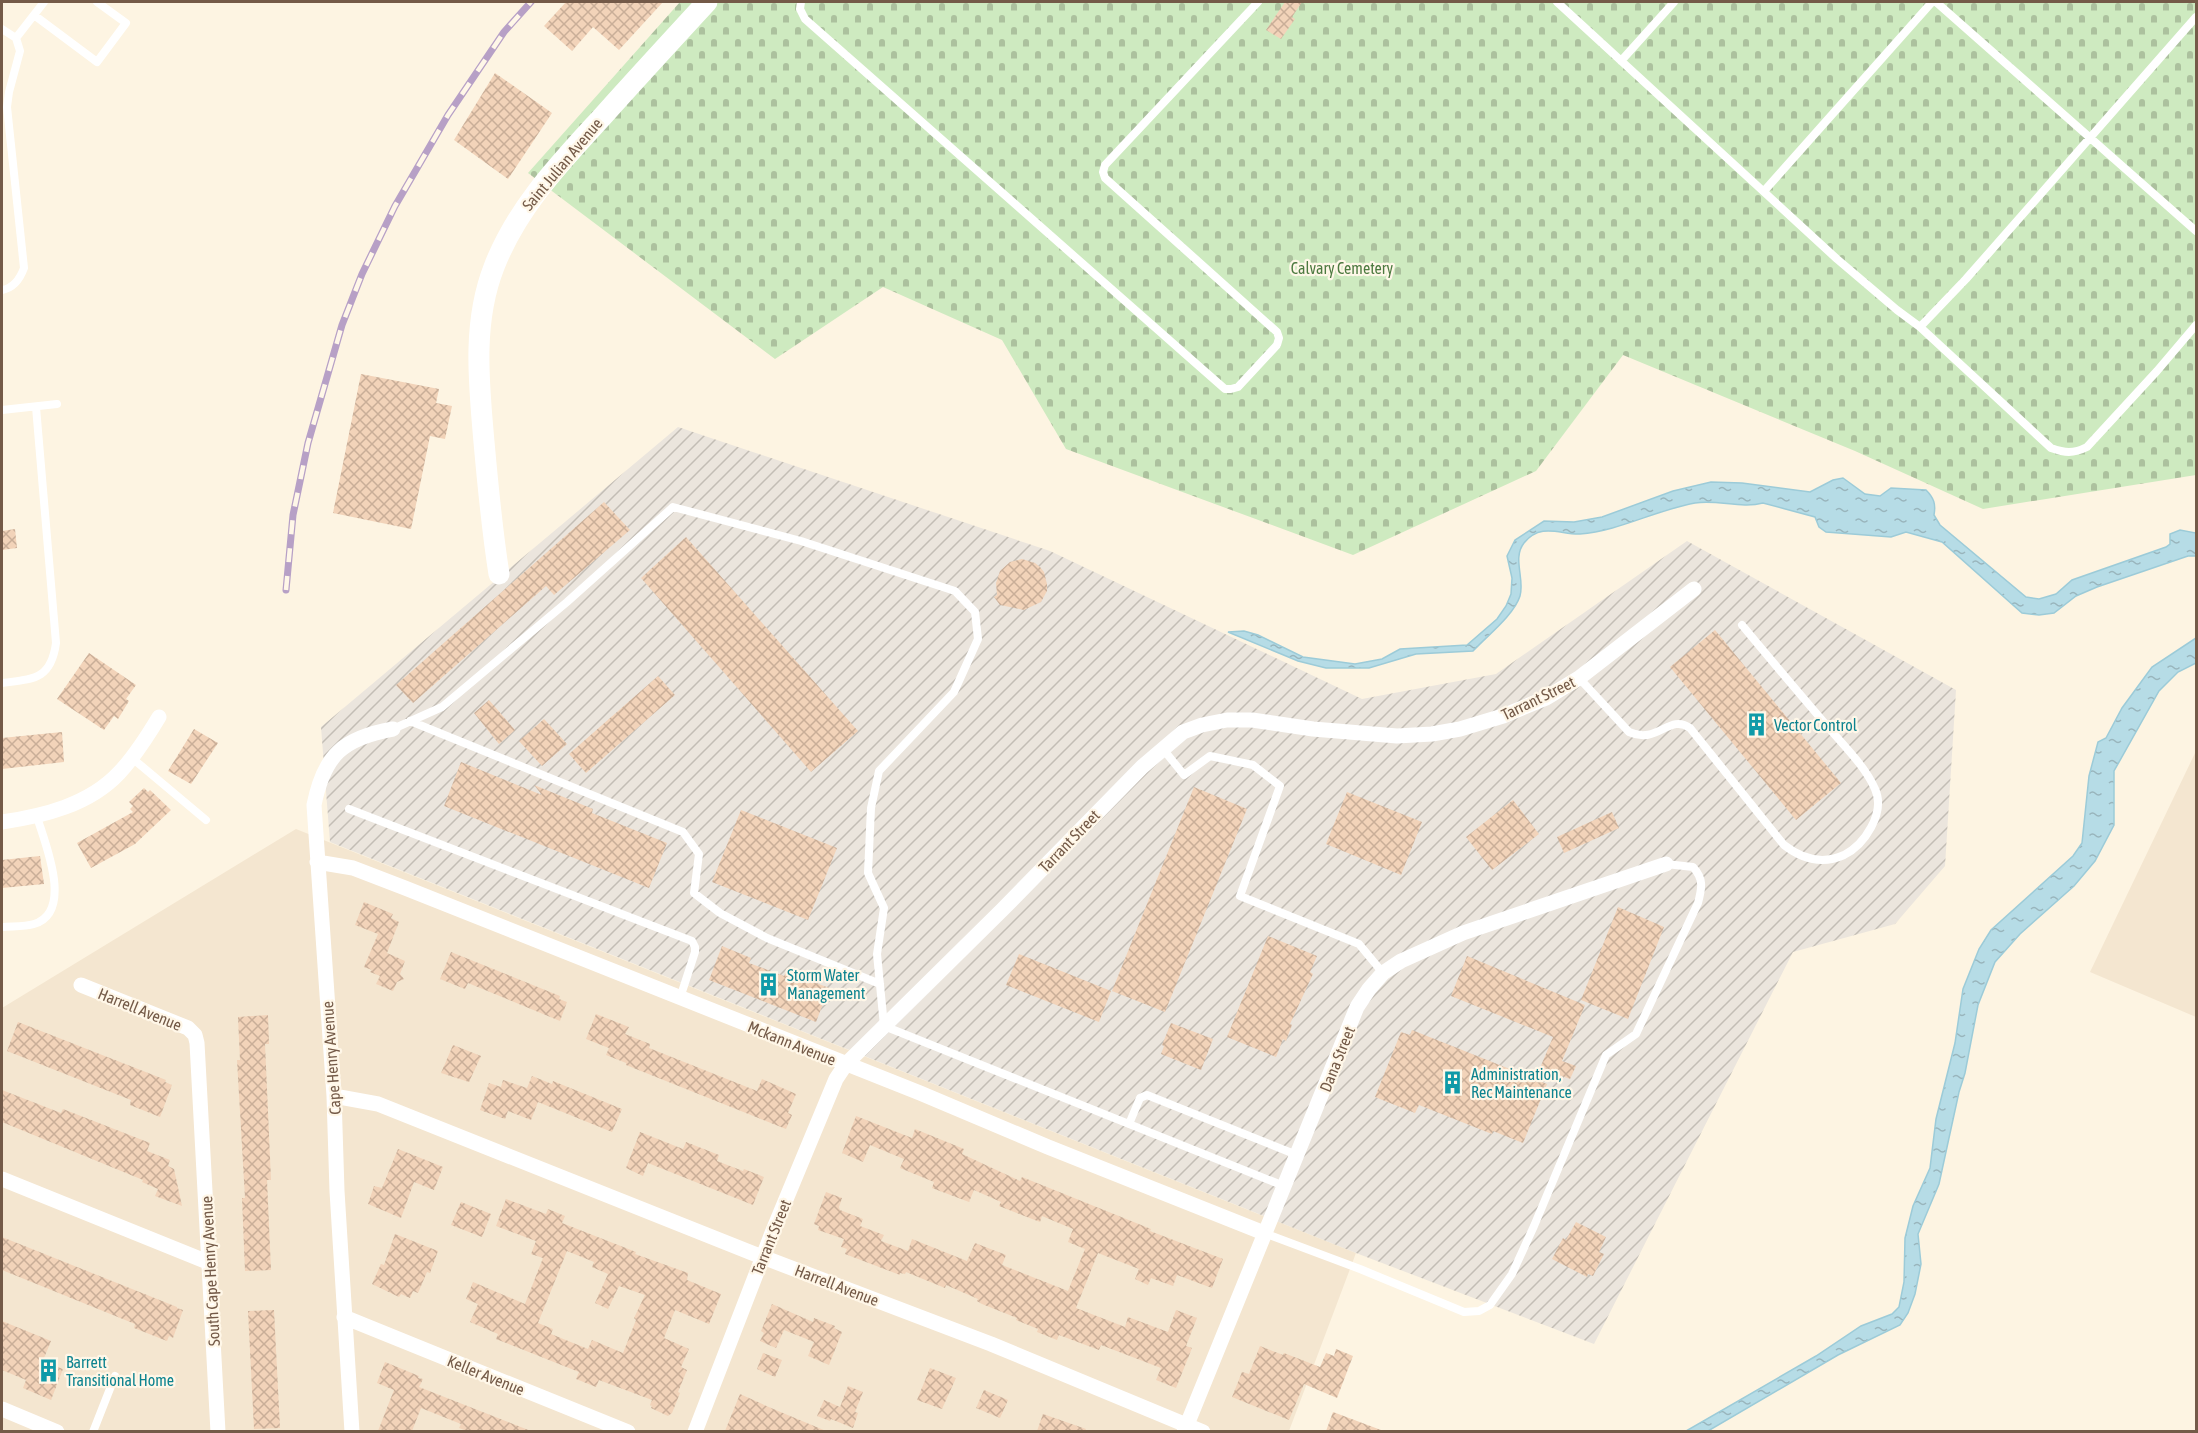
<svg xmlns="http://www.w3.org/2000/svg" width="2198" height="1433" font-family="'Asap Condensed',sans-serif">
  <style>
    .residential { fill: #f4e6d0 }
    .industrial { fill: url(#industrial-furrows) }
    .cemetery { fill: url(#cemetery-stones) }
    .water { fill: url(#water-ripples); stroke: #9ccbd8; stroke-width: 1.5 }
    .building { fill: url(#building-cross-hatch); fill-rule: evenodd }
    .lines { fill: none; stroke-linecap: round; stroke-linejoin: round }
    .lane { stroke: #fff; stroke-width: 8 }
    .street { stroke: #fff; stroke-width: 15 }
    .secondary { stroke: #fff; stroke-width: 21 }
    .rail-casing { stroke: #b7a0c6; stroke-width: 7 }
    .rail { stroke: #fff7e8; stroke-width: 4.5; stroke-dasharray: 14; stroke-linecap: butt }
    .labels { text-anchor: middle; stroke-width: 4.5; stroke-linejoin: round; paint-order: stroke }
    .street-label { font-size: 16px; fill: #745a48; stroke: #fff7e8 }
    .park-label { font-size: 16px; fill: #4d7a40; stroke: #fff7e8 }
    .culture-label { font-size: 16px; fill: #0d838f; stroke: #fff7e8; text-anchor: start }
  </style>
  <defs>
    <pattern id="industrial-furrows" width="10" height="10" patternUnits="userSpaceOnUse" patternTransform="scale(1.5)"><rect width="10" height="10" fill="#ebe5dd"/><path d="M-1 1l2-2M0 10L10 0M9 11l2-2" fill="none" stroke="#c3bdb5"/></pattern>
    <pattern id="cemetery-stones" width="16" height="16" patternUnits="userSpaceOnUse" patternTransform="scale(1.5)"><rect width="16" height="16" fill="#ceeac0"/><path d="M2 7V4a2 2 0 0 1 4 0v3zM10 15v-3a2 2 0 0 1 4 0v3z" fill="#acc19e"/></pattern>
    <pattern id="water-ripples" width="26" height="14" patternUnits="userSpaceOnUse" patternTransform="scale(1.5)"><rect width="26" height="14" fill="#b6dce6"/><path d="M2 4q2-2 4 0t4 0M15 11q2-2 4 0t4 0" fill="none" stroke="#99b5bc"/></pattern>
    <pattern id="building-cross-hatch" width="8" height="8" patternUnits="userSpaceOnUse" patternTransform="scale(1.5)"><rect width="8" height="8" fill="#f2d3b9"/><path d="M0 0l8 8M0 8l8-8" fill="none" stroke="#c9ae98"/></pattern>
  </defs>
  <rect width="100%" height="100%" fill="#fdf4e2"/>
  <path class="residential" d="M2196,751V1017L2090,972Z
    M296,829L1356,1253L1289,1431L2,1432V1008Z"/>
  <path class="industrial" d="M678,427L1050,551L1362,699L1496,674L1687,541L1956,690L1945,866L1895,924L1793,952L1594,1344L1356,1253L330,842L321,727Z"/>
  <path class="cemetery" d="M680,2H2196V475L1983,509L1855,451L1623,355L1536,471L1353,555L1066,449L1002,340L883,287L775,359L528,173Z"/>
  <path class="water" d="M1843,478L1865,494L1880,496L1891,488L1926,490C1934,498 1936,504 1934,515L1940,525L2026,597L2039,599L2056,594L2072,580L2166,547L2170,544V534L2180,530L2196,533V556H2188L2097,587L2076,596L2054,613L2039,615L2022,613L1942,542L1906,532L1891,537L1826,532L1819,527L1815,517L1763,503C1741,509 1717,499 1695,503C1656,510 1619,531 1580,534C1561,535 1541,522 1524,543C1512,558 1525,579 1520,596C1514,615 1487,636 1473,651L1416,654L1369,668H1326L1298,661L1228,632L1244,631L1258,635L1303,657L1355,664L1382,659L1400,649L1467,645L1497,619L1506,606L1511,594L1512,578L1507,556L1515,540L1544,521L1574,522L1602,517L1673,491L1711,482L1742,483L1810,492L1833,480Z
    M2196,638V663L2178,672L2159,691L2114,771V825L2095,861L2074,886L2020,934L1995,962L1978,1005L1965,1073L1959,1092L1939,1184L1918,1234L1921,1264L1915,1294L1908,1313L1900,1325L1838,1355L1708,1431H1686L1816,1356L1861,1326L1892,1314L1899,1307L1904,1282L1905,1238L1913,1206L1930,1168L1936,1119L1955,1043L1963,989L1979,949L1991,930L2073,856L2082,843L2089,776L2098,742L2106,738L2122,708L2152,667Z"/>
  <path class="building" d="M566,2H663L619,50L593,27L572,51L544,26Z
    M1285,2H1302L1292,17L1295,19L1281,39L1266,30Z
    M495,73L552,113L508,179L454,140Z
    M361,374L439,389L436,403L452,406L445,439L430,436L411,529L333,513Z
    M604,502L630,530L554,595L546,586L413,703L396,685Z
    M15,529L17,548L2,550V531Z
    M686,537L858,731L811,772L641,578Z
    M1022,559L1035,563L1040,567L1044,572L1047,584V591L1041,602L1024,610L1000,605L994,597L997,595L996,583L1000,571L1010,562Z
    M1715,630L1841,783L1796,820L1670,667Z
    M89,653L136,685L126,699L129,701L118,719L114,716L104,730L57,699Z
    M658,676L675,695L586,773L569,754Z
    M489,700L515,730L499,744L474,713Z
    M544,719L567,744L542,766L519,741Z
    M194,729L218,743L191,784L168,771Z
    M62,732L64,762L2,769V738Z
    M461,762L542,795L534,785L593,809L592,813L667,843L649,888L444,806Z
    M1194,787L1247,809L1165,1012L1112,991Z
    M144,788L148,792L150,790L171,810L135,844L91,868L77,843L133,812L130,809L133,806L129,802Z
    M1347,792L1422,822L1401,875L1326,844Z
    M1513,800L1539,834L1492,870L1466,837Z
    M741,810L837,848L808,920L712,882Z
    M1612,812L1619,828L1564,853L1557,837Z
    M40,856L44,884L2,888V860Z
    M364,902L393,914L391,918L399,922L387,953L405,961L400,974L404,979L397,982L393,991L376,984L380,976L370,972L372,970L364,967L378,934L355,925Z
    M1618,907L1664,927L1628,1019L1581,1000Z
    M1268,936L1317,956L1310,972L1313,974L1290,1024L1292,1025L1286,1041L1283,1039L1276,1057L1227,1037Z
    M722,946L751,958L749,963L784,976L786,971L829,988L816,1022L709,980Z
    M451,952L560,996L559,999L567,1002L560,1021L468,983L465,989L440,979Z
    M1019,954L1111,991L1099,1022L1006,985Z
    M1467,956L1585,1005L1562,1061L1576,1066L1570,1079L1540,1068L1553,1037L1451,996Z
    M596,1014L629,1027L625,1034L650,1044L649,1048L757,1091L762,1079L796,1094L788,1113L792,1115L786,1129L626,1065V1063L606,1055L609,1048L586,1039Z
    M268,1015L269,1044H265L271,1180H267L271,1270L245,1271L242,1198H245L237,1060H240L238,1017Z
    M18,1022L166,1080L165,1082L172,1085L160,1117L130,1105L131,1100L7,1051Z
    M1171,1023L1213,1039L1201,1070L1161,1054L1164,1046L1162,1045Z
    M1412,1030L1547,1084L1523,1143L1493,1131L1492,1134L1419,1105L1415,1113L1375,1097L1401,1032L1410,1035Z
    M453,1045L481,1056L469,1082L441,1073Z
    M532,1076L552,1084L553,1081L622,1109L612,1132L538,1102L531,1120L508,1111L505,1119L480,1110L489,1083L501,1087L503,1080L527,1088Z
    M2,1090L61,1113L63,1109L150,1143L147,1151L170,1160L168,1166L174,1169L182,1206L155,1196L158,1189L142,1182L143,1180L2,1122Z
    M856,1116L912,1138L915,1129L964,1149L962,1154L1020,1181L1022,1177L1151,1229L1150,1231L1223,1259L1212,1288L1177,1275L1173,1286L1151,1278L1148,1285L1135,1279L1139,1269L1098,1253L1076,1308L1125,1327L1128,1317L1168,1332L1176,1310L1197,1318L1186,1346L1192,1348L1176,1388L1156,1380L1161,1368L1101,1345L1099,1350L1059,1335L1057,1340L1037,1332L1038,1329L1016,1320L1017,1318L982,1304L977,1301L978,1299L946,1285L945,1288L906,1272L905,1274L900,1273V1275L845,1254L847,1249L841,1247L844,1239L818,1230L819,1226L814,1224L826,1192L842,1198L839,1207L840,1210L863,1219L860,1226L884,1235L881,1241L908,1251L912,1239L967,1261L975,1243L1006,1255L1002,1265L1068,1291L1085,1249L1068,1242L1073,1229L1042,1216L1040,1222L999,1206L1001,1202L974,1190L969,1202L932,1188L934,1182L900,1168L904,1159L870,1145L863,1162L842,1153Z
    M640,1132L683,1149L686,1142L719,1155L717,1161L743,1171L744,1169L764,1177L753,1205L648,1163L643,1176L626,1168Z
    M398,1149L443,1167L434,1190L414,1182L401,1218L368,1204L374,1186L382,1188Z
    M506,1199L546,1214L548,1209L565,1216L562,1223L636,1252L635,1254L688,1273L687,1280L721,1294L709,1324L675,1310L664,1338L689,1349L681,1367L687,1370L678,1392L680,1393L672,1413L668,1416L651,1408L652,1406L650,1405L652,1400L599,1380L596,1387L576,1379L579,1372L496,1339L498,1334L470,1322L478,1304L466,1299L473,1282L525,1304L543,1258L531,1254L536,1241L496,1226ZM567,1251L594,1262L592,1267L608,1274L595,1303L608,1309L619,1286L645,1295L634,1318L636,1320L623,1353L592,1340L588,1349L551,1334L553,1329L538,1323Z
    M461,1202L491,1214L482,1237L451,1225Z
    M1576,1222L1606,1237L1599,1252L1604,1254L1593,1276L1588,1274L1587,1277L1552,1259L1563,1238L1566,1240Z
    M395,1234L438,1251L430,1273L427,1272L418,1293L413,1291L410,1298L401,1294L399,1297L372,1284L381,1264L384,1265Z
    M2,1237L177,1307V1308L183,1310L173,1338L169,1336L167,1341L134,1328L135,1324L2,1270Z
    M772,1304L813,1322L814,1318L835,1326L834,1328L842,1332L829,1365L808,1356L814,1342L784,1330L776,1348L760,1341L764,1333L761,1331Z
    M274,1310L280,1428L254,1429L248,1311Z
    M2,1321L51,1341L44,1358L53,1361L52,1365L63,1369L51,1400L23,1388L26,1380L2,1370Z
    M1260,1346L1283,1355L1284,1353L1320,1367L1326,1353L1334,1356L1336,1349L1353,1356L1337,1398L1304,1384L1289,1420L1232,1397L1242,1372L1249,1374Z
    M763,1353L782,1360L775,1377L757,1369Z
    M385,1362L419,1376L418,1378L423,1379L419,1387L531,1431H467L459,1428L461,1424L421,1408L412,1431H378L394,1390L377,1383Z
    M930,1368L956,1378L942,1409L917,1400Z
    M848,1386L863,1392L855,1412L858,1413L853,1428L831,1419L830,1421L817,1416L824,1400L840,1407Z
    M984,1390L1008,1400L1000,1418L976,1408Z
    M740,1394L771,1408L826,1431H725Z
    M1333,1412L1381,1430V1431H1326Z
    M1043,1414L1086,1429L1085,1431H1037Z"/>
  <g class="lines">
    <path class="lane" d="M801,2L800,9L805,19L1192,360L1225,389H1231L1238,387L1277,345L1279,338L1277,332L1105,178L1103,172L1105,165L1258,2
      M1557,2L1837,259L1897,310L1920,327L2051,448C2065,453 2073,454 2087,447L2157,371L2196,325
      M1936,2L2196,231
      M34,15L97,62L126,23L97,2
      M2,29L16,38L20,51L9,92L7,107L24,268C20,279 14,288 2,290
      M16,38L44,2
      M1621,61L1674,2
      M1765,190L1932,2
      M1920,327L1966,279L2196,17
      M2,410L57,404
      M1579,678L1629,732C1658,745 1669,713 1690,728L1784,845C1802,859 1822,865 1844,855C1864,845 1886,813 1875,789C1865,766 1844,746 1828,727C1799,693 1770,659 1742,625
      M2,683C33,679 51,680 56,643L36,407
      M410,721L683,832L699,854L694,893L720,913L767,938L880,984
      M393,729L442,707L567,602L673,507L801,541L955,591L975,612L978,639L954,692L879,771L871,808L868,873L884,908L877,954L884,1026L1284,1186
      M1163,749L1184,775L1210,756L1253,765L1280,786L1240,896L1359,944L1383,973
      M132,758L206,820
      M349,809L692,941L695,947V952L680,998
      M2,927C12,926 24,927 34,924C74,912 45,843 37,817
      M1129,1124L1140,1098L1147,1095L1297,1155
      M1264,1233L1360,1269L1464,1312L1479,1311L1490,1305L1512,1274L1534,1226L1606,1055L1636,1034L1698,903C1702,888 1704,879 1693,867L1666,864
      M93,1432L115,1376"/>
    <path class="street" d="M2,822C43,816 89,805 119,773C135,756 147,737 159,717
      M317,862L353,868L405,888L920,1093L1048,1147L1264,1233
      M81,985L188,1028L195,1035L197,1043L218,1432
      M334,1096L378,1104L752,1253L991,1344L1203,1432
      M2,1179L210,1263
      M344,1317L628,1432
      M2,1409L57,1432
      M352,1432L337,1191L334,1096L314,805C324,755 343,738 393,729
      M695,1432L772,1233L836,1079L846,1064L1002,910L1142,767L1183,732L1202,725L1227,720H1252L1313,729L1397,736L1432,734L1460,729L1503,716L1546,698L1579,678L1694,589
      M1184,1432L1357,1007L1369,989L1383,973L1401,961L1463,933L1666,864"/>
    <path class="secondary" d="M499,574C492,530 488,487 484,442C479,384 472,323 494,267C517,207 561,162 603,116C637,78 672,40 707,2"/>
    <defs>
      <path id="rail" d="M286,590L293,515L308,443L342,325L362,274L395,206L448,115L504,32L531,2"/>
    </defs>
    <use href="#rail" class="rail-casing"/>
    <use href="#rail" class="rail"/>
  </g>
  <defs>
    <symbol id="building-bare" viewBox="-9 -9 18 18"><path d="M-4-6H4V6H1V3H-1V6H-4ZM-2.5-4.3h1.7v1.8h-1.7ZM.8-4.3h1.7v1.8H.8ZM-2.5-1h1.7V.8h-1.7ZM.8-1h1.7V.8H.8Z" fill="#0f9aa8" stroke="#fff7e8" stroke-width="2.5" paint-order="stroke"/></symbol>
  </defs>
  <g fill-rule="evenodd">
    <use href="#building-bare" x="1740" y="708" width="33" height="33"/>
    <use href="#building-bare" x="752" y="968" width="33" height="33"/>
    <use href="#building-bare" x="1436" y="1066" width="33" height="33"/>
    <use href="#building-bare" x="32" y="1354" width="33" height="33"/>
  </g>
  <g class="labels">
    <g class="street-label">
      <text transform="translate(562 164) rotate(-50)" y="6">Saint Julian Avenue</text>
      <text transform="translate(1538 698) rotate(-26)" y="6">Tarrant Street</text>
      <text transform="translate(1069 841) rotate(-46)" y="6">Tarrant Street</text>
      <text transform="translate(140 1009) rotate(22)" y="6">Harrell Avenue</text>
      <text transform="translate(792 1043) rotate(22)" y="6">Mckann Avenue</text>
      <text transform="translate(331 1058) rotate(-94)" y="6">Cape Henry Avenue</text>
      <text transform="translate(1337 1059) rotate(-68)" y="6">Dana Street</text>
      <text transform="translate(771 1237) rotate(-68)" y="6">Tarrant Street</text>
      <text transform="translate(210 1271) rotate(-93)" y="6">South Cape Henry Avenue</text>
      <text transform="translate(837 1285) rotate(21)" y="6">Harrell Avenue</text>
      <text transform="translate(486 1375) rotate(22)" y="6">Keller Avenue</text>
    </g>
    <g class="park-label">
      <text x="1342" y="274">Calvary Cemetery</text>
    </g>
    <g class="culture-label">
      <text x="1774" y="731">Vector Control</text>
      <text x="787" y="981">Storm Water<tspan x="787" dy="18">Management</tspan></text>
      <text x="1471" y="1080">Administration,<tspan x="1471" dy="18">Rec Maintenance</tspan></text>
      <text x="66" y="1368">Barrett<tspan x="66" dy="18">Transitional Home</tspan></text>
    </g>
  </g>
  <rect width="2198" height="1433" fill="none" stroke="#745a48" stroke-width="6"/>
</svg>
